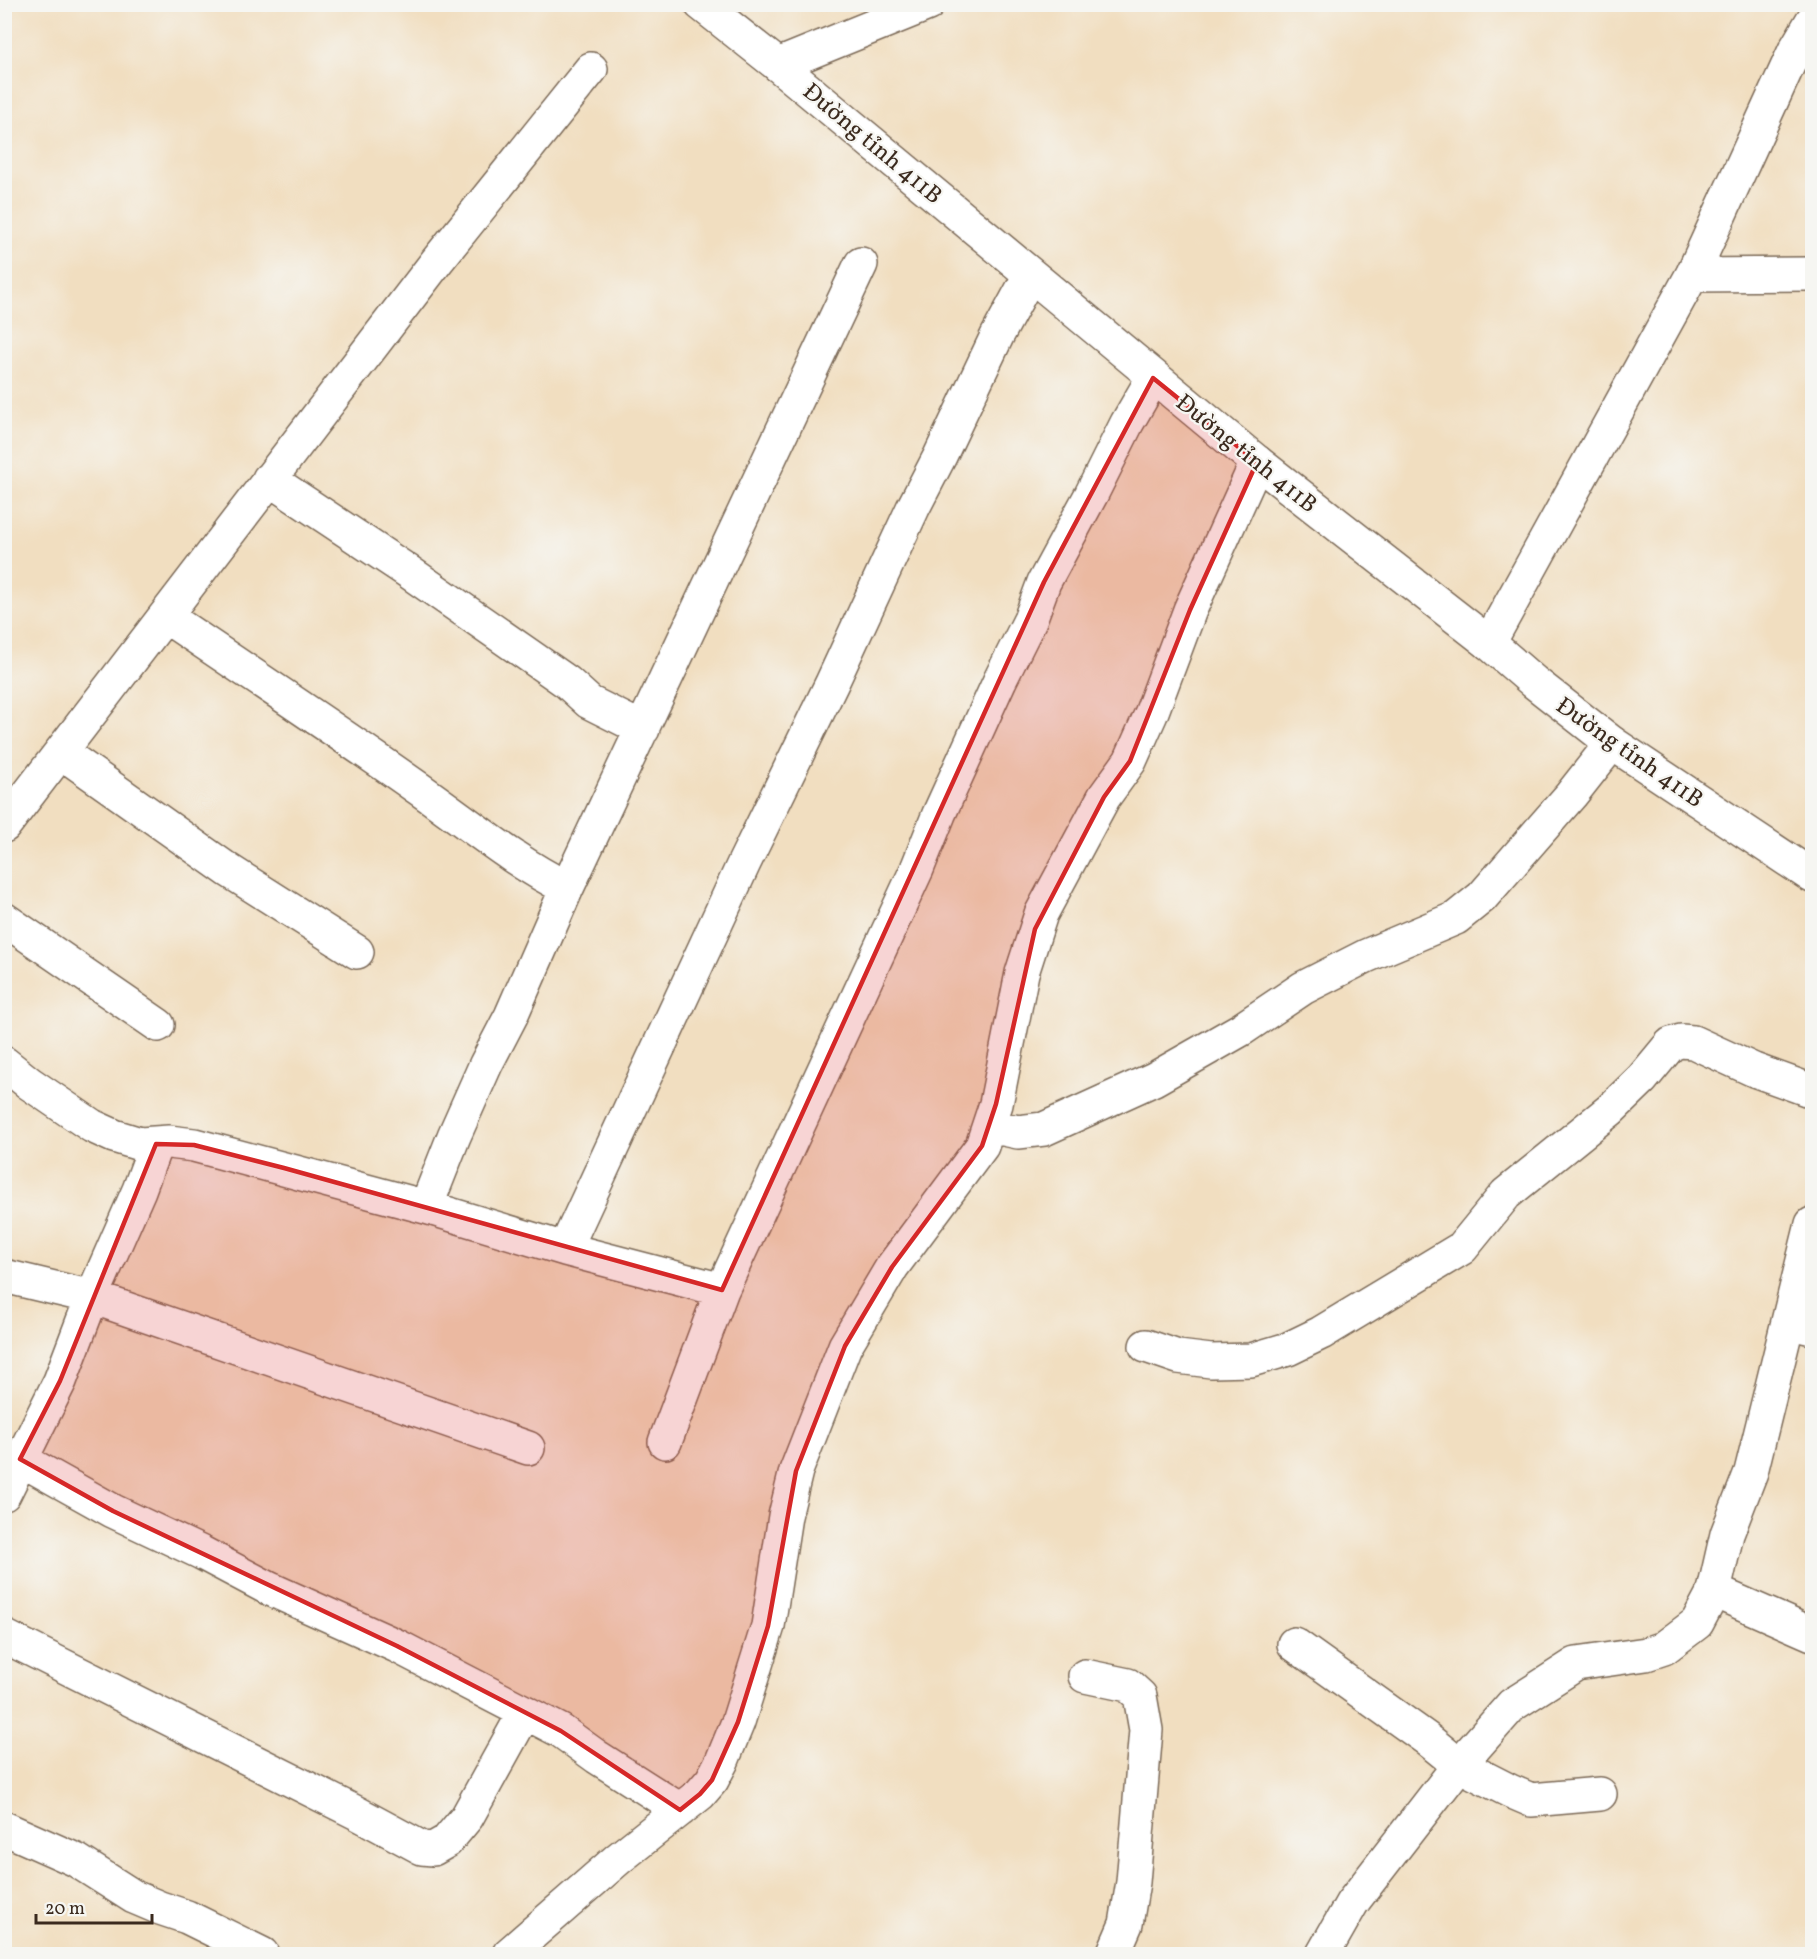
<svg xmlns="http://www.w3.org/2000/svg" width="1817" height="1959" font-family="Vollkorn,serif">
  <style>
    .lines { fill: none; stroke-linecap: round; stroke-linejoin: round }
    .minor-casing { stroke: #7b6957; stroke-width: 36 }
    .tertiary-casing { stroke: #7b6957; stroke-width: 36 }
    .secondary-casing { stroke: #7b6957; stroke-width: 36 }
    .minor { stroke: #fff; stroke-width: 33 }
    .tertiary { stroke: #fff; stroke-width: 33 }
    .secondary { stroke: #fff; stroke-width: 33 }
    .marked { fill: #d62828; fill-opacity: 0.2; stroke: #d62828; stroke-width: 4.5; stroke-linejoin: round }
    .labels { text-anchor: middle; stroke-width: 4.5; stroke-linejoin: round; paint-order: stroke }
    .street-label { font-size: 24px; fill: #3b2a1e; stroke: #f6f6f2 }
  </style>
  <rect width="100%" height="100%" fill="#f6f6f2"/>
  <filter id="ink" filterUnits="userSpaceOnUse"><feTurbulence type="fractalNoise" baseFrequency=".0167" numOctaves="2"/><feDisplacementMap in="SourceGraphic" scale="12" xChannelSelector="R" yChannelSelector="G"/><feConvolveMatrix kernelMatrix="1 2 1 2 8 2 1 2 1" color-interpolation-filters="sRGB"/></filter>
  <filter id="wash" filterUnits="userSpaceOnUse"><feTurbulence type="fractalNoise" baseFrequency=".008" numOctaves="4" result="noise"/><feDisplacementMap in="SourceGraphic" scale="24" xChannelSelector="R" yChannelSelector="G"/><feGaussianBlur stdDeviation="1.35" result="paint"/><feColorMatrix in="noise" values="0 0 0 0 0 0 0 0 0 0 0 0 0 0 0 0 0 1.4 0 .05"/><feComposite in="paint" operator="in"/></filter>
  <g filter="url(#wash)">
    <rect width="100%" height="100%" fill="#f1dec0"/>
  </g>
  <g filter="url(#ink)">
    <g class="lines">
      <defs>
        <path id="minor" d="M778,65L928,4
          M1692,275L1812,274
          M269,479L409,572L524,652L567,682L589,702L643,729
          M165,616C249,673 333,728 415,786C466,821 512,861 567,888
          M1489,643L1692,275L1795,50L1812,21
          M61,752L228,870L357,952
          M4,826L437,261L591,69
          M4,919L158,1025
          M4,1063L29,1083L92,1126L114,1136L140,1144L169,1142L194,1145L426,1207L565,1249L722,1290
          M990,1126L1018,1132L1044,1129L1154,1079L1242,1029L1303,988L1366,956L1456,918L1482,897L1571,795L1612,743
          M426,1207L454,1136L486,1064L511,1016L567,888L861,264
          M565,1249L744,863L832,683L913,508L940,456L997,336L1030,275
          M4,1276L92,1297L528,1448
          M1789,1323L1812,1328
          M1146,1346L1178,1357L1211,1361L1251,1360L1288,1349L1321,1333L1462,1248L1506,1194L1610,1110L1642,1079L1671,1044L1681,1041L1693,1042L1754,1070L1812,1091
          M665,1442L722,1290L917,869L939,814L1000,680L1030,620L1044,582L1091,495L1127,423L1153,378
          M20,1459L113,1511L202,1553L268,1588L397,1646L561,1731L597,1757L680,1810
          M4,1494L60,1381L92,1297L139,1190L156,1144
          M1714,1591L1812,1634
          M4,1636L357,1813L422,1848L433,1849L447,1841L467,1817L525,1712
          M1294,1644L1427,1739L1459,1765L1510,1791L1531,1800L1600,1794
          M1085,1676L1128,1685L1140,1696L1146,1730L1133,1882L1126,1924L1113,1954
          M4,1828L76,1860L134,1897L160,1908L187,1917L262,1954
          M509,1954L618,1859L700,1794L712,1780L722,1761L738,1722L768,1626L785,1516L796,1471L845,1346L892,1267L982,1146L996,1104L1022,973L1041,914L1104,797L1130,761L1151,714L1190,610L1257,462"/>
        <path id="tertiary" d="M1323,1954L1352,1903L1459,1765L1512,1705L1576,1664L1646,1654L1664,1648L1697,1623L1714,1591L1727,1534L1751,1472L1812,1224"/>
        <path id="secondary" d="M701,4L778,65L1257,462L1489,643L1534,682L1612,743L1812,876"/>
      </defs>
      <use href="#minor" class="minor-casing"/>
      <use href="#tertiary" class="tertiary-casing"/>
      <use href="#secondary" class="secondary-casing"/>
      <use href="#minor" class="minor"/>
      <use href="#tertiary" class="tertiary"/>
      <use href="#secondary" class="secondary"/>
    </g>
  </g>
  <path class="marked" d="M1153,378L1257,462L1190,610L1130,761L1104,797L1035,929L996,1104L982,1146L892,1267L845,1346L796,1471L768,1626L738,1722L712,1780L700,1794L680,1810L561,1731L397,1646L113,1511L20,1459L60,1381L156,1144L194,1145L284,1168L722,1290L1044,582Z"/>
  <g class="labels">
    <g class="street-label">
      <text transform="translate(873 143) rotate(40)" y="8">Đường tỉnh 411B</text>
      <text transform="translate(1247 453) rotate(39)" y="8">Đường tỉnh 411B</text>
      <text transform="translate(1630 752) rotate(35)" y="8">Đường tỉnh 411B</text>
    </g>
  </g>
  <rect width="1817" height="1959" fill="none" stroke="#f6f6f2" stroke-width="24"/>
  <path d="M36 1914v9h116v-9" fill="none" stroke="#3b2a1e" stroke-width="3"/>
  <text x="45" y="1914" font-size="18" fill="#3b2a1e" stroke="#f6f6f2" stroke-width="4.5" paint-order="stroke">20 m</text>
</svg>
